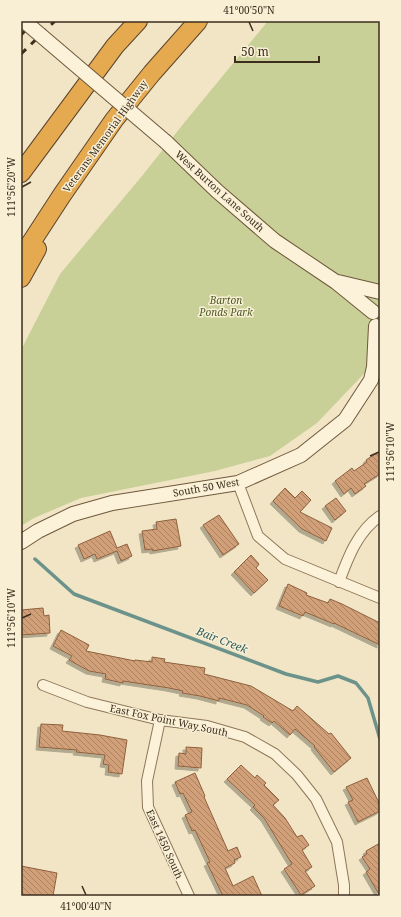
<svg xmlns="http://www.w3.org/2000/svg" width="401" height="917" font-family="'Noto Serif',serif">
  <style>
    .park { fill: #c8d097 }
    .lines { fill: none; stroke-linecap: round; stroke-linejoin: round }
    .stream { stroke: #6c938b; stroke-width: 3.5 }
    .building { fill: url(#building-back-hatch); stroke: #8e603d; filter: url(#shadow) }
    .street-casing { stroke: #8e7759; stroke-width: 12 }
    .secondary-casing { stroke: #6f583c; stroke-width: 16 }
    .highway-casing { stroke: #5b442d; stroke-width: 20 }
    .street { stroke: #fbf2d9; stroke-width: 10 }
    .secondary { stroke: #fbf2d9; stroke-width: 14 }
    .highway { stroke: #e5a950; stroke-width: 18 }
    .rail { stroke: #3d2e1e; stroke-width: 3; stroke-dasharray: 7 7; stroke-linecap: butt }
    .secondary-bridge-casing { stroke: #6f583c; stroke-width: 16; stroke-linecap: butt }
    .secondary-bridge { stroke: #fbf2d9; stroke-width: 14 }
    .ticks { fill: none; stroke: #3d2e1e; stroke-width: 1.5 }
    .labels { text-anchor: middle; stroke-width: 3; stroke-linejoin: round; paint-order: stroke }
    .street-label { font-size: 10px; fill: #3d2e1e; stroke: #f8efd5 }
    .park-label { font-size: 10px; font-style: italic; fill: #4b5a23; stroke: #f8efd5 }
    .water-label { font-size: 11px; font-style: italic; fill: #2c5d5c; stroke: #f8efd5 }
    .neatline { fill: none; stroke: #3d2e1e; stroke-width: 1.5 }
    .ticks-label { font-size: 10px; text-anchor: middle; fill: #3d2e1e }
  </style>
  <defs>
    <pattern id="building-back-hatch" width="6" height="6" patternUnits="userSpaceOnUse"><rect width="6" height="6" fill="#d2a078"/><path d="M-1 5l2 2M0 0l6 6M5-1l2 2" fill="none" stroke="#ac8362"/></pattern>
    <filter id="shadow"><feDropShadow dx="-3" dy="3" stdDeviation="0" flood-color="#0004"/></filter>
  </defs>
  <rect width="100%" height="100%" fill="#f1e5c5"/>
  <path class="park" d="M268,21H380V354L378,359L317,423L270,456L215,471L81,498L34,518L21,526V350L60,274L142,176L184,123Z"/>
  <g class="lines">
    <path class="stream" d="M35,559L74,594L286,674L318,682L338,676L356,683L368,698L380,739"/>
  </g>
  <path class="building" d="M380,451V474L364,484L366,486L355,494L351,488L344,494L335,481L352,468L354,471L367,462L366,460Z
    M285,488L295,498L302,491L311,500L300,512L332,528L326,541L302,529L273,501Z
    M336,498L346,511L335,520L325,506Z
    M219,515L239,544L223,555L203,525Z
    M176,519L181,546L153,551L152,549L145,550L142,531L157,529L156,522Z
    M110,531L117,548L127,544L132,556L121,561L117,551L97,559L95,554L84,559L78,545Z
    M251,555L259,564L256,568L268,580L254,593L234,572Z
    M288,584L307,593L306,595L328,603L330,599L342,604L380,623V645L334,623V624L305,612L303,616L279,606Z
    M43,608L44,616L49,615L50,633L21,635V610Z
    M61,630L89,645L86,651L135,661V660L152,662V657L165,659L164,662L205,668L204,674L251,686L293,711L297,706L329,734L331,733L351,758L334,772L314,747L315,746L295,729L290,735L274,721L272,723L263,717L264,716L247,705L219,698V701L200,696L182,693L183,691L169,688L123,681V683L105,679L106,674L89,671L69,660L72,656L53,646Z
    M41,724L63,725L62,731L100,735L127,740L122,774L108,772L109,765L103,764L105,755L76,752L77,750L39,747Z
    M186,747L202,748L201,768L178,766L179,753L186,754Z
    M241,765L255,778L257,775L266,783L264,785L279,800L273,805L285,818L297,837L302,835L309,845L302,850L312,867L305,871L315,886L301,895L284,869L292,864L264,818L253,807L255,805L227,779Z
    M195,773L205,796L204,797L228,851L237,847L241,857L234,860L235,863L225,868L233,886L253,876L262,896H223L207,863L210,862L195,830L192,831L185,815L192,812L183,793L180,794L175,782Z
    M367,778L380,805V811L358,822L348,802L353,800L346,787Z
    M380,843V896L366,872L370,869L362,857L367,854L366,851Z
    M21,866L57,873L53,896H21Z"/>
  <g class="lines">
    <defs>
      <path id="street" d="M238,483L258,536L285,559L380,598
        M339,582C348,557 358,531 380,516
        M43,685L87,702L160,720L207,726L245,737L275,754L297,775L316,799L337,842L344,885V896
        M160,720L147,781L148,807L189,896"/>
      <path id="secondary" d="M166,142L217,191L275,241L336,282L373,312
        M338,282L380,292
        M21,542L38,531L73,514L112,503L238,483L301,455L345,420L371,380L374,367L376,326"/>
      <path id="highway" d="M21,173L115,46L138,21
        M21,258L62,195L114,120L152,73L198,21
        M21,278L37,249"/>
    </defs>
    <use href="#street" class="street-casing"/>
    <use href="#secondary" class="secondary-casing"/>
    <use href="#highway" class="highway-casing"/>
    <use href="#street" class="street"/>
    <use href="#secondary" class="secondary"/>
    <use href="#highway" class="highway"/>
    <path class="rail" d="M21,35L35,21
      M21,54L55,21"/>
    <defs>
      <path id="secondary-bridge" d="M24,21L166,142"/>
    </defs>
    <use href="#secondary-bridge" class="secondary-bridge-casing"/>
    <use href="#secondary-bridge" class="secondary-bridge"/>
  </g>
  <path class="ticks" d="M249,22L253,31M22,187L31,182M370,456L379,452M22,618L31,614M82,886L86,895"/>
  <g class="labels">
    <g class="street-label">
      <text transform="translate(105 136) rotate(-54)" y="4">Veterans Memorial Highway</text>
      <text transform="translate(220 191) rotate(42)" y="4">West Burton Lane South</text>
      <text transform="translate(206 487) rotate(-10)" y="4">South 50 West</text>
      <text transform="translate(169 720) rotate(12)" y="4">East Fox Point Way South</text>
      <text transform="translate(165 844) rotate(66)" y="4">East 1450 South</text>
    </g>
    <g class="park-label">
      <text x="226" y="304">Barton<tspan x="226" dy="12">Ponds Park</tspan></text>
    </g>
    <g class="water-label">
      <text transform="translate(222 640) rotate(21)" y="4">Bair Creek</text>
    </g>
  </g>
  <rect width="401" height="917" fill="none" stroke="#f8efd5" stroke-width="44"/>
  <path d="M235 56v6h84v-6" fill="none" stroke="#3d2e1e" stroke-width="2"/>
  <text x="241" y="56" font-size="12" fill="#3d2e1e" stroke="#f8efd5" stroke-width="3" paint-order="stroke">50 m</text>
  <rect x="22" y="22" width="357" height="873" class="neatline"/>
  <g class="ticks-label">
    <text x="249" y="14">41°00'50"N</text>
    <text transform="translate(11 187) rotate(-90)" y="4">111°56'20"W</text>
    <text transform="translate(390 452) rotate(-90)" y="4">111°56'10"W</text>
    <text transform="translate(11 618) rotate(-90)" y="4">111°56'10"W</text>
    <text x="86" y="910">41°00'40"N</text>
  </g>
</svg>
